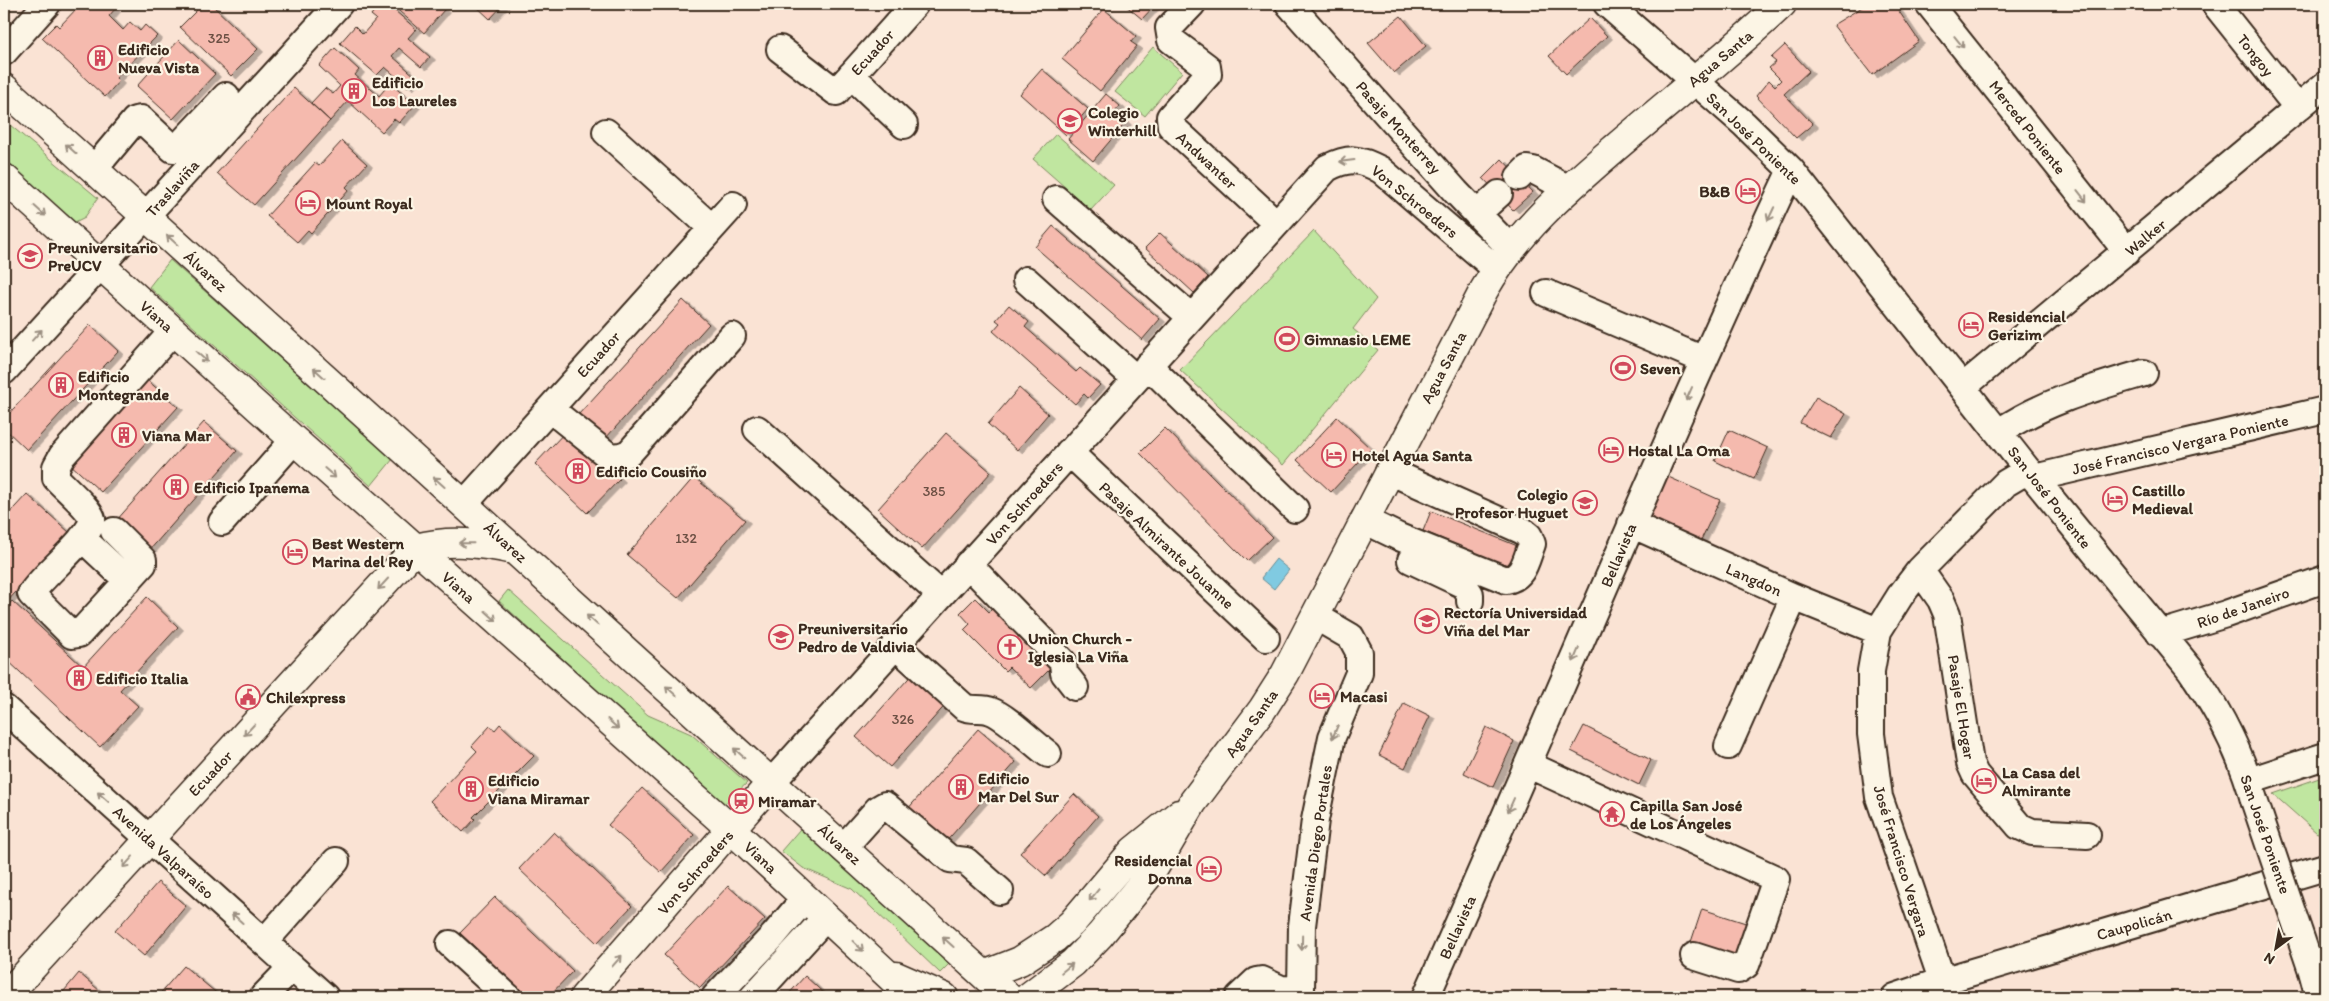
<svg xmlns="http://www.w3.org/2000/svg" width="2329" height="1001" font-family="Itim,sans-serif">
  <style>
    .green { fill: #c0e6a0; stroke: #7e885f }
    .water { fill: #80cae1; stroke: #648a93 }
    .building { fill: #f5baae; stroke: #3b2a1e; filter: url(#shadow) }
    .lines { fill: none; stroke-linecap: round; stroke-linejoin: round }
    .minor-casing { stroke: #3b2a1e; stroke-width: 30 }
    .major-casing { stroke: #3b2a1e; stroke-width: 31 }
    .minor { stroke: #fcf5e5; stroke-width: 26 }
    .major { stroke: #fcf5e5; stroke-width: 28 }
    .minor-bridge-casing { stroke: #3b2a1e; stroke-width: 30; stroke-linecap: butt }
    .minor-bridge { stroke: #fcf5e5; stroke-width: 26 }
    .oneway { stroke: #9c9082 }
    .labels { text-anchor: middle; stroke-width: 4.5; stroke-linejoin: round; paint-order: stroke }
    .number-label { font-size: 14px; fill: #6a4e42 }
    .poi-label { font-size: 16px; font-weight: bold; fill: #3b2a1e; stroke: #fcf5e5; text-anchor: start }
    .street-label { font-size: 16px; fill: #3b2a1e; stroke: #fcf5e5 }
  </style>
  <defs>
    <filter id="shadow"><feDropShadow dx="5.5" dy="3" stdDeviation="0" flood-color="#0004"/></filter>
  </defs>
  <rect width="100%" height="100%" fill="#fae3d4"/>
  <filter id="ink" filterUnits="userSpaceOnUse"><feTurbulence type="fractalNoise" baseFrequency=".02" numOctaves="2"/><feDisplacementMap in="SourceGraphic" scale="10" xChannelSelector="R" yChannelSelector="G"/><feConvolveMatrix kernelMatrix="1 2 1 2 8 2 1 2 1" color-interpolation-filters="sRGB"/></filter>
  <g filter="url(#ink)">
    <path class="green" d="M1153,47L1182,72L1145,116L1115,92Z
      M4,120L98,198L85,217L75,222L4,160Z
      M1056,134L1114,185L1091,210L1033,159Z
      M1314,231L1376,299L1353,329L1378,350L1283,465L1180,370Z
      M170,260L393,459L371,486L149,287Z
      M508,590L648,715L691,734L747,783L723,805L499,601Z
      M2325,776V831L2317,833L2273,794Z
      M800,829L950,963L940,973L852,889L803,868L781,851Z"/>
    <path class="water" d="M1276,559L1289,570L1274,589L1261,578Z"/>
    <path class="building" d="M81,4H110L115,9L109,16L123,30L130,22L140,31L145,25L157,36L116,78L119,81L105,97L42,38L56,24L59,27Z
      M203,4H211L258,49L231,76L180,27Z
      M380,4H387L416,29L408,38L430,57L421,67L399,48L392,56L416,77L408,87L385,67L377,75L340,43L355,26L363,34L376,19L371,15Z
      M391,4H436L444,10L424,33Z
      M474,4H504L490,19Z
      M1124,4H1156L1142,19Z
      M1867,4H1894L1919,41L1872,75L1833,25Z
      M1104,9L1136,36L1131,42L1137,46L1100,91L1062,59Z
      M1401,16L1426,46L1394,73L1368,43Z
      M1590,18L1607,36L1566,74L1549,56Z
      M179,40L215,74L173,119L137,86Z
      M1785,45L1809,71L1784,94L1813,124L1796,138L1756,96L1769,80L1775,86L1781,80L1769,68L1776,62L1771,58Z
      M335,48L359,70L355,75L379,96L390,83L415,105L399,123L394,119L382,132L348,101L330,121L311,103L325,88L333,94L340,86L319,66Z
      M1042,69L1088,109L1066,135L1020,94Z
      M294,88L330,121L254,205L217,173Z
      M1106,94L1120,106L1115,112L1126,122L1093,161L1068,139Z
      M342,141L367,164L346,187L349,190L311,233L308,230L297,242L267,216L315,163L319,166Z
      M1502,159L1533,192L1513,210L1483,178Z
      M1053,226L1160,319L1142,340L1035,247Z
      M1160,233L1208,277L1194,293L1145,248Z
      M683,300L709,324L605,439L578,415Z
      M1009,305L1029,322L1025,327L1076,372L1080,368L1100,385L1088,398L1084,394L1075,404L993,331L1000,323L996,320Z
      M90,325L118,351L27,450L4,428V419Z
      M146,379L178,407L101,492L69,463Z
      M1019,388L1048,414L1017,450L988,424Z
      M1816,397L1846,414L1831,438L1800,423Z
      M1337,417L1371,449L1331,492L1297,460Z
      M204,422L237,451L148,552L115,522Z
      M1165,428L1272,537L1247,561L1140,453Z
      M568,429L620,479L587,513L535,464Z
      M1729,430L1768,448L1754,479L1715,461Z
      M946,433L991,472L922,549L878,509Z
      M1664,475L1720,500L1701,540L1647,517Z
      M694,477L745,520L678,598L627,555Z
      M27,494L70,533L4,605V519Z
      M1431,511L1520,547L1512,568L1423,531Z
      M147,597L178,627L120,690L138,706L100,747L4,657V610L12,601L83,667Z
      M975,598L989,612L997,604L1056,663L1031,688L1009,667L1005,671L964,630L970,624L960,613Z
      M916,670L949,701L890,767L856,737Z
      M1404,703L1430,716L1405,768L1379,755Z
      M500,724L534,756L473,817L475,819L463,832L430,801L477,751L472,746L490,726L495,730Z
      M1584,726L1651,760L1639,785L1571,751Z
      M1486,727L1514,741L1493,787L1464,773Z
      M978,729L1016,762L944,844L906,811Z
      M642,788L694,835L661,872L608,825Z
      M1074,794L1098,816L1046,876L1020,853Z
      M554,832L632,906L597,943L519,869Z
      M158,882L186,906L144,956L115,931Z
      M728,886L765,919L700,988L664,955Z
      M495,897L573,971L548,997H527L460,933Z
      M1702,909L1755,926L1743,963L1690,945Z
      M184,966L221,997H157Z
      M79,973L107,997H59Z
      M805,976L828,997H786Z"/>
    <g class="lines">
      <defs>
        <path id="minor" d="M1192,4L1169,28L1171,40L1207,67L1208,74L1170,117L1171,126L1276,223
          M1289,4L1456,192L1511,249
          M1607,4L1744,124L1791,170L2034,478L2190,669C2218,709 2241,752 2254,800
          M1929,4L2127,252
          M2215,4L2297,107
          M780,49L836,92L915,4
          M4,52L47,4
          M851,75L904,125
          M606,132L712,228
          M94,169L135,120L141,119L173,149H176L226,96
          M1519,177L1527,169L1533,170L1569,189
          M1056,199L1191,317
          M1477,214L1499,194
          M1026,280L1136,379
          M1546,293L1704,360
          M1148,365L1295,509
          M4,371L339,4
          M1963,387L2325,85
          M550,409L610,457L621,456L629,453L732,336
          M757,429L941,595
          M1999,432C2043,402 2093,388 2144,373
          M1069,452L1266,638
          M2034,478L2325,410
          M464,504L733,205
          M1364,520L1399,537L1506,580C1524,578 1526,559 1532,544L1529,536L1523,531L1389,471
          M222,522L294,440
          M1631,524L1794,597L1878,631
          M114,531L143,560V564L79,634L72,635L31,594C39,578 95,534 92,519C90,509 64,487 56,478V467L62,456L173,331
          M82,538L128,581
          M1411,560L1464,585L1470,594V601
          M968,564L1063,662L1064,673L1075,687
          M1920,570L1941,600L1947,614L1970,763L1975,774L2019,826L2032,832L2087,835
          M2160,634L2226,614L2325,579
          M895,645L964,707C973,711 982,707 991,711C1007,717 1033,743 1048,754
          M4,708L325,997
          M1728,746L1794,597
          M1529,765L1776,879L1746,965L1738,970L1694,956
          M2249,781L2325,756
          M771,783L1327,168C1349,157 1359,158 1381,170L1496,269
          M843,848L878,809L885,805L950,859L966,861L1000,891
          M264,942L336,861
          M450,944L508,997
          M2312,971L2319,997
          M263,997L292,967
          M715,997L774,935L805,898
          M753,997L826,917
          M1239,997L1256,981L1262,980L1281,989L1301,990
          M1302,997L1301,990L1302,926L1315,820L1332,737L1359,673V652L1351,637L1315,616
          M1426,997C1548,722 1663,443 1791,170
          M1895,997L1942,981L2325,867
          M1948,997L1879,797L1871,734V671L1878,631L1900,596L1920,570L2006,483L2028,470"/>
        <path id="major" d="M4,88L1008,997
          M4,178L294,440L732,830L912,997
          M416,548C450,539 481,543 514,550
          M984,975L1020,961L1055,938L1072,923L1133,851L1179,814
          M896,976L944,997
          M5,997L416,548
          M584,997L771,783
          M1028,997L1073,963L1100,935L1153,870L1193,802L1262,710L1285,674L1315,616L1484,290C1517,232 1565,191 1615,148C1671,100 1729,54 1782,4"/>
      </defs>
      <use href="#minor" class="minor-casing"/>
      <use href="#major" class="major-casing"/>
      <use href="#minor" class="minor"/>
      <use href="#major" class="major"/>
      <defs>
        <path id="minor-bridge" d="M2254,800L2312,971"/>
      </defs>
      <use href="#minor-bridge" class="minor-bridge-casing"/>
      <use href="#minor-bridge" class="minor-bridge"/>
    </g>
    <defs><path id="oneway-shaft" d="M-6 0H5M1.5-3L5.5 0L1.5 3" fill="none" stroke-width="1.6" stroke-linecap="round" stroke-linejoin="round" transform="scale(1.25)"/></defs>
    <g class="oneway">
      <use href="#oneway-shaft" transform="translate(1959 42) rotate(51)"/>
      <use href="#oneway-shaft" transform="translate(71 149) rotate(-138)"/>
      <use href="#oneway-shaft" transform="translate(1347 161) rotate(173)"/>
      <use href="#oneway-shaft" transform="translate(2082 196) rotate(52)"/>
      <use href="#oneway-shaft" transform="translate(40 211) rotate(42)"/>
      <use href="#oneway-shaft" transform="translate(1771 214) rotate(115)"/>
      <use href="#oneway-shaft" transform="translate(172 240) rotate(-138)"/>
      <use href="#oneway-shaft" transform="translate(37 335) rotate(-48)"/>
      <use href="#oneway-shaft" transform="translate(202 357) rotate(42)"/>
      <use href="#oneway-shaft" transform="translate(319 373) rotate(-138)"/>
      <use href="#oneway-shaft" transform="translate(1689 394) rotate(114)"/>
      <use href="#oneway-shaft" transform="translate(330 473) rotate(41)"/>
      <use href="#oneway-shaft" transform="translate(439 482) rotate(-138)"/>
      <use href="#oneway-shaft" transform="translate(466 543) rotate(-179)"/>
      <use href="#oneway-shaft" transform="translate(383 584) rotate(133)"/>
      <use href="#oneway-shaft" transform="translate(491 616) rotate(42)"/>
      <use href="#oneway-shaft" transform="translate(592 620) rotate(-138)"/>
      <use href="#oneway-shaft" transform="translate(1576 655) rotate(113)"/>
      <use href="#oneway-shaft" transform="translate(671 691) rotate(-138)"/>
      <use href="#oneway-shaft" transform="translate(613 724) rotate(42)"/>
      <use href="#oneway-shaft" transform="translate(249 730) rotate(133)"/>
      <use href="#oneway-shaft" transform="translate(1335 732) rotate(113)"/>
      <use href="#oneway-shaft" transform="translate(739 753) rotate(-138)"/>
      <use href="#oneway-shaft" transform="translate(103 797) rotate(-138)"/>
      <use href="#oneway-shaft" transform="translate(1511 805) rotate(114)"/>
      <use href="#oneway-shaft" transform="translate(128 862) rotate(132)"/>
      <use href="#oneway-shaft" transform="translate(1094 895) rotate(129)"/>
      <use href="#oneway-shaft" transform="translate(237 918) rotate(-138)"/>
      <use href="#oneway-shaft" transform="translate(948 942) rotate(-138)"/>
      <use href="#oneway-shaft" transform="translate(1302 943) rotate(91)"/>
      <use href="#oneway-shaft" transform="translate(858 946) rotate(43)"/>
      <use href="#oneway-shaft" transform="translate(617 961) rotate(-49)"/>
      <use href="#oneway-shaft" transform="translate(1067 968) rotate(-39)"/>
    </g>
  </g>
  <defs>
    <symbol id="building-ring" viewBox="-11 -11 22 22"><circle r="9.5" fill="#fcf5e5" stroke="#d1495b" stroke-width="1.5"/><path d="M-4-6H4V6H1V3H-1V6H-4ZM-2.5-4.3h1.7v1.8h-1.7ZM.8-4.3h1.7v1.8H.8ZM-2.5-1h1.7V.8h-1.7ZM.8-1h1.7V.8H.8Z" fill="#d1495b"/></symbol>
    <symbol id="school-ring" viewBox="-11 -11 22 22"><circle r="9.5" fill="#fcf5e5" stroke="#d1495b" stroke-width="1.5"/><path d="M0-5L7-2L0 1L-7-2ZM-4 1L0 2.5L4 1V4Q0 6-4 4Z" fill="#d1495b"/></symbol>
    <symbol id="hotel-ring" viewBox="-11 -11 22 22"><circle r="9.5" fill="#fcf5e5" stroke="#d1495b" stroke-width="1.5"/><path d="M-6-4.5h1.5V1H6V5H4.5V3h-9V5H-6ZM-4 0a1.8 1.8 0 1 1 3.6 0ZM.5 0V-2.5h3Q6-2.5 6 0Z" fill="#d1495b"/></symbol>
    <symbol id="stadium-ring" viewBox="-11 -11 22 22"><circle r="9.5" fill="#fcf5e5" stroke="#d1495b" stroke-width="1.5"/><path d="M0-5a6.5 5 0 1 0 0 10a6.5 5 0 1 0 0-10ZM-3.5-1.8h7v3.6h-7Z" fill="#d1495b"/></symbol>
    <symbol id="university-ring" viewBox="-11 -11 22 22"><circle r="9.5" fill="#fcf5e5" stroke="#d1495b" stroke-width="1.5"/><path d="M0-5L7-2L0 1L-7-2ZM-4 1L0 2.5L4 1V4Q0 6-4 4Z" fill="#d1495b"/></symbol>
    <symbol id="church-ring" viewBox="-11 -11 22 22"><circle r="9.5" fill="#fcf5e5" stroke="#d1495b" stroke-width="1.5"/><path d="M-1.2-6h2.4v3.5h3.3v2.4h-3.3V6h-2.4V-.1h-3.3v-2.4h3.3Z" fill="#d1495b"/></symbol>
    <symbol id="civic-ring" viewBox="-11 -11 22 22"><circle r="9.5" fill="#fcf5e5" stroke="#d1495b" stroke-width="1.5"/><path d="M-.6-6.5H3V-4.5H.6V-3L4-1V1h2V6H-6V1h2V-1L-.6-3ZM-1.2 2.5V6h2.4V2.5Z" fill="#d1495b"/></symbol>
    <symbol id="station-ring" viewBox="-11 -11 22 22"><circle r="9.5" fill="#fcf5e5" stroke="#d1495b" stroke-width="1.5"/><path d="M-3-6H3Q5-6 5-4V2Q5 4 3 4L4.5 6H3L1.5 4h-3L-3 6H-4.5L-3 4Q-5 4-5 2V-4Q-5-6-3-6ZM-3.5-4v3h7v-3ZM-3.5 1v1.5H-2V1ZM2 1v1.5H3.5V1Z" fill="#d1495b"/></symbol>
    <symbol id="temple-ring" viewBox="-11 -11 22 22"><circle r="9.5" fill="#fcf5e5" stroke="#d1495b" stroke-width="1.5"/><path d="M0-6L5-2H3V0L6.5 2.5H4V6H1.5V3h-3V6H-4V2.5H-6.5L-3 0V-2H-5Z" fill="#d1495b"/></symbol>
  </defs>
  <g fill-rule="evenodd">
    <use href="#building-ring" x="86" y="44" width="28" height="28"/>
    <use href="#building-ring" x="340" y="77" width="28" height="28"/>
    <use href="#school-ring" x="1056" y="107" width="28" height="28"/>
    <use href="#hotel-ring" x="1734" y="177" width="28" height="28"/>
    <use href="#hotel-ring" x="294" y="189" width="28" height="28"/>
    <use href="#school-ring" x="16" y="242" width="28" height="28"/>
    <use href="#hotel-ring" x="1957" y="311" width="28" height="28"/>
    <use href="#stadium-ring" x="1273" y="325" width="28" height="28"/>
    <use href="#stadium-ring" x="1609" y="354" width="28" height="28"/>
    <use href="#building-ring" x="47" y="371" width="28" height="28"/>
    <use href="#building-ring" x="110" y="421" width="28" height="28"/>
    <use href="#hotel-ring" x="1597" y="436" width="28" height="28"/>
    <use href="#hotel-ring" x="1320" y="441" width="28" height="28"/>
    <use href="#building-ring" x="564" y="457" width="28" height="28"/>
    <use href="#building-ring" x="162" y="473" width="28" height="28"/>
    <use href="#hotel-ring" x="2101" y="485" width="28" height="28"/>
    <use href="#school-ring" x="1571" y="489" width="28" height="28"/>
    <use href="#hotel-ring" x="281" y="538" width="28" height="28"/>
    <use href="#university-ring" x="1413" y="607" width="28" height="28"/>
    <use href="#school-ring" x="767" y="623" width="28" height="28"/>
    <use href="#church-ring" x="996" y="633" width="28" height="28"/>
    <use href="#building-ring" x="65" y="664" width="28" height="28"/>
    <use href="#hotel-ring" x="1308" y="682" width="28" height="28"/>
    <use href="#civic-ring" x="234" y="683" width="28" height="28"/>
    <use href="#hotel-ring" x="1970" y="767" width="28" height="28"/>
    <use href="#building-ring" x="947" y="773" width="28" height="28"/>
    <use href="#building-ring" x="457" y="775" width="28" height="28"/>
    <use href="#station-ring" x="727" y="787" width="28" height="28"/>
    <use href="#temple-ring" x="1598" y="800" width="28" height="28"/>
    <use href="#hotel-ring" x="1195" y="855" width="28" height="28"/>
  </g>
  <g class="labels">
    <g class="number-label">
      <text x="219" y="43">325</text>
      <text x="934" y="496">385</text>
      <text x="686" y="543">132</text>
      <text x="903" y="724">326</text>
    </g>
    <g class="poi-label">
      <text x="118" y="55">Edificio<tspan x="118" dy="18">Nueva Vista</tspan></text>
      <text x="372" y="88">Edificio<tspan x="372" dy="18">Los Laureles</tspan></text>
      <text x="1088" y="118">Colegio<tspan x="1088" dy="18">Winterhill</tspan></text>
      <text x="1730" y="197" text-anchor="end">B&amp;B</text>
      <text x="326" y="209">Mount Royal</text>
      <text x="48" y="253">Preuniversitario<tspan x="48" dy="18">PreUCV</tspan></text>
      <text x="1988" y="322">Residencial<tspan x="1988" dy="18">Gerizim</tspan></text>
      <text x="1304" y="345">Gimnasio LEME</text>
      <text x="1640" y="374">Seven</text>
      <text x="78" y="382">Edificio<tspan x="78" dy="18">Montegrande</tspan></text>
      <text x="142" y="441">Viana Mar</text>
      <text x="1628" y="456">Hostal La Oma</text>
      <text x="1352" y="461">Hotel Agua Santa</text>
      <text x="596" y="477">Edificio Cousiño</text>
      <text x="194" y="493">Edificio Ipanema</text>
      <text x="2132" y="496">Castillo<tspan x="2132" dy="18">Medieval</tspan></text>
      <text x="1568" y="500" text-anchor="end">Colegio<tspan x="1568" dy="18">Profesor Huguet</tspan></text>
      <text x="312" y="549">Best Western<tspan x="312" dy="18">Marina del Rey</tspan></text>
      <text x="1444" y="618">Rectoría Universidad<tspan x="1444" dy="18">Viña del Mar</tspan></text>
      <text x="798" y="634">Preuniversitario<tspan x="798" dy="18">Pedro de Valdivia</tspan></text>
      <text x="1028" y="644">Union Church -<tspan x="1028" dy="18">Iglesia La Viña</tspan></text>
      <text x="96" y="684">Edificio Italia</text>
      <text x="1340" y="702">Macasi</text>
      <text x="266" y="703">Chilexpress</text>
      <text x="2002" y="778">La Casa del<tspan x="2002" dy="18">Almirante</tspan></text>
      <text x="978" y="784">Edificio<tspan x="978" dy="18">Mar Del Sur</tspan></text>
      <text x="488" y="786">Edificio<tspan x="488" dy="18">Viana Miramar</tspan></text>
      <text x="758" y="807">Miramar</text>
      <text x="1630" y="811">Capilla San José<tspan x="1630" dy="18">de Los Ángeles</tspan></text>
      <text x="1192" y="866" text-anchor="end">Residencial<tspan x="1192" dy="18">Donna</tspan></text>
    </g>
    <g class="street-label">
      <text transform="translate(872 52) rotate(-48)" y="6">Ecuador</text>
      <text transform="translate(2256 55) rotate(52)" y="6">Tongoy</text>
      <text transform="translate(1720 58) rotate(-40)" y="6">Agua Santa</text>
      <text transform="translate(1399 127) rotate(48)" y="6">Pasaje Monterrey</text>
      <text transform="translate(2028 127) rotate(52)" y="6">Merced Poniente</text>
      <text transform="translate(1754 138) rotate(44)" y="6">San José Poniente</text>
      <text transform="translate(1207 160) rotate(43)" y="6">Andwanter</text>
      <text transform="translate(172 188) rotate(-48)" y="6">Traslaviña</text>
      <text transform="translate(1415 201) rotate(39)" y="6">Von Schroeders</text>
      <text transform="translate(2145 237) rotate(-40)" y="6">Walker</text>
      <text transform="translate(206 271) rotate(42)" y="6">Álvarez</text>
      <text transform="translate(157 316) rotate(42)" y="6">Viana</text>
      <text transform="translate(598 354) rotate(-48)" y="6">Ecuador</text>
      <text transform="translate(1443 367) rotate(-62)" y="6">Agua Santa</text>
      <text transform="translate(2180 444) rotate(-13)" y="6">José Francisco Vergara Poniente</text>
      <text transform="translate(2050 497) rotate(52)" y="6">San José Poniente</text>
      <text transform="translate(1024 503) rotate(-48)" y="6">Von Schroeders</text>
      <text transform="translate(506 542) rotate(42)" y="6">Álvarez</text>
      <text transform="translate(1167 545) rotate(43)" y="6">Pasaje Almirante Jouanne</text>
      <text transform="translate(1618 555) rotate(-67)" y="6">Bellavista</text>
      <text transform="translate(1754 579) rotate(24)" y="6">Langdon</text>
      <text transform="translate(459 587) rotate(42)" y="6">Viana</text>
      <text transform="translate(2243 607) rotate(-19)" y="6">Río de Janeiro</text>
      <text transform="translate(1962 707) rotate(81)" y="6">Pasaje El Hogar</text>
      <text transform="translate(1251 723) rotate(-55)" y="6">Agua Santa</text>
      <text transform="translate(210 773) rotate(-47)" y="6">Ecuador</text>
      <text transform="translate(2266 834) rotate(71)" y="6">San José Poniente</text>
      <text transform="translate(1315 843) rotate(-82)" y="6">Avenida Diego Portales</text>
      <text transform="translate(840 844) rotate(42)" y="6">Álvarez</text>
      <text transform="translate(164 852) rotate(42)" y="6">Avenida Valparaíso</text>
      <text transform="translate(761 857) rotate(43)" y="6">Viana</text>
      <text transform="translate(1902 861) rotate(73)" y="6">José Francisco Vergara</text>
      <text transform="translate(695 872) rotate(-49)" y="6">Von Schroeders</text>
      <text transform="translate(2134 924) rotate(-16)" y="6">Caupolicán</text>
      <text transform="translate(1457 927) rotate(-66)" y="6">Bellavista</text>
    </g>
  </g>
  <rect width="2329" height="1001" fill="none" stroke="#fcf5e5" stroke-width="20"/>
  <rect x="10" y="10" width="2309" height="981" fill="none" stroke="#3b2a1e" stroke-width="2" filter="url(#ink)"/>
  <g transform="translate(2276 948) rotate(212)" stroke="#fcf5e5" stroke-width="4" paint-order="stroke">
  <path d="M0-4L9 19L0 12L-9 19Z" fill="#3b2a1e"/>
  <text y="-8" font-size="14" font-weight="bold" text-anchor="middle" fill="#3b2a1e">N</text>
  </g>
</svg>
